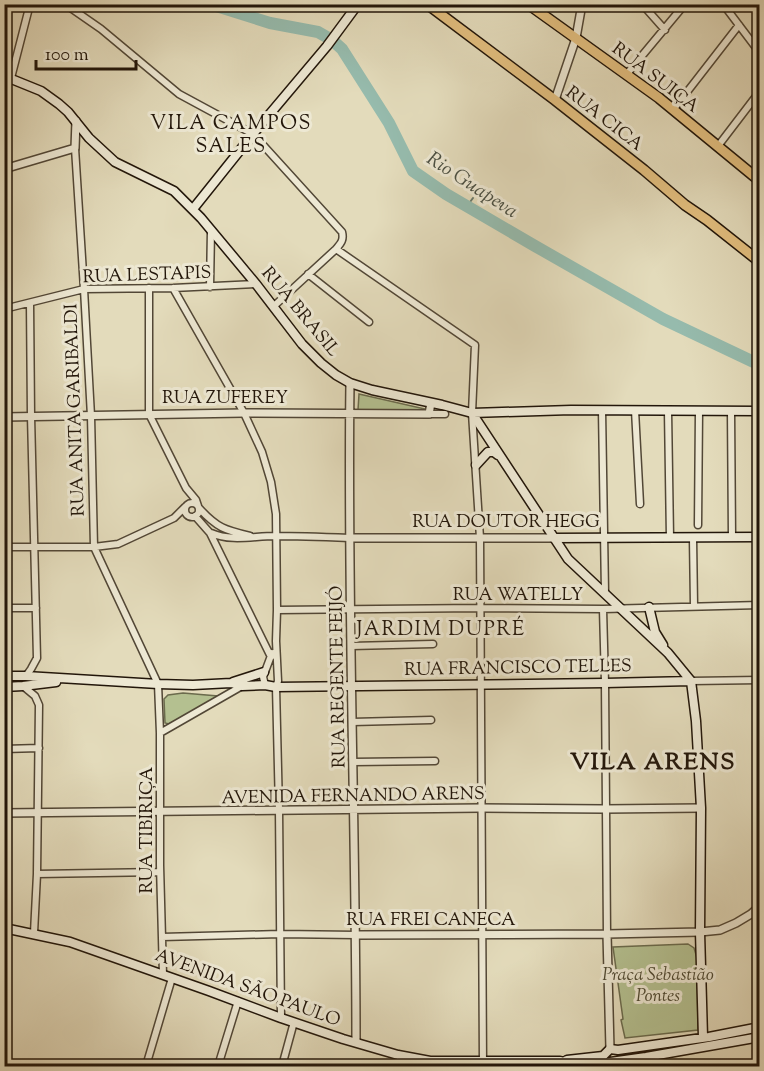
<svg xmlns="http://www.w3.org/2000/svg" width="764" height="1071" font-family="'Sorts Mill Goudy',serif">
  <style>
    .green { fill: #b4c090; stroke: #6b6b4d; stroke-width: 1.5 }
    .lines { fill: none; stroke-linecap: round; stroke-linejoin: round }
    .stream { stroke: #68796c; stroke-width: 2 }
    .river { stroke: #96bbad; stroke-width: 12 }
    .minor-casing { stroke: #524736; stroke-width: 9 }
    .tertiary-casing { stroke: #524736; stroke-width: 10 }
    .secondary-casing { stroke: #22160a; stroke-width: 11 }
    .primary-casing { stroke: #22160a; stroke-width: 12 }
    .minor { stroke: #ede8d3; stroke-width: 6 }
    .tertiary { stroke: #ede8d3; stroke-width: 7 }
    .secondary { stroke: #ede8d3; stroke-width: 8 }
    .primary { stroke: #e2be7e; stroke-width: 9 }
    .labels { text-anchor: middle; stroke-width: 6; stroke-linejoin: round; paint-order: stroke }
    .street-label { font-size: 18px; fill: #22160a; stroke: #ede8d3 }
    .park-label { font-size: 18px; font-style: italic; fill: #4e4932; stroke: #ede8d3 }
    .neighbourhood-label { font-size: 20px; letter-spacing: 1.5px; fill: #22160a; stroke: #ede8d3 }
    .water-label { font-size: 20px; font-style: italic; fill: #4b5043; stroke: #ede8d3 }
    .district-label { font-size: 24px; font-weight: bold; letter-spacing: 1.5px; fill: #22160a; stroke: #ede8d3 }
  </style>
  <rect width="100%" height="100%" fill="#e3dbbb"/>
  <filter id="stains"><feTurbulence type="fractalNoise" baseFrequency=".00333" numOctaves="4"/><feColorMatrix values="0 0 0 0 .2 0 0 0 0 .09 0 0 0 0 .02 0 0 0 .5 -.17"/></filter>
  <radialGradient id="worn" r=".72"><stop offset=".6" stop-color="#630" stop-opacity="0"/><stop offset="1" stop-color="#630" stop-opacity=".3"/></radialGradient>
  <path class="green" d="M359,394L425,409L423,414L358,410Z
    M183,693L218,696L219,699L169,724L165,723L164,699L168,695Z
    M688,944L694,948L697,958L698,1030L625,1038L621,1020L623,1019L613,947Z"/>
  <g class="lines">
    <path class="stream" d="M467,206L473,198"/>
    <path class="river" d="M210,4L270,23L318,32L332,40L342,49L389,123L413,171L446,194L535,246L663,319L760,365"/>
    <defs>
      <path id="minor" d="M65,4L101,29L179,94L253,134L342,232C344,240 341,243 336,249L274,306
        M642,4L665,30
        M723,4L760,53
        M626,75L685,4
        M11,78L30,4
        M673,110L739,25
        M718,146L760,91
        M75,148L84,289L91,416L94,547L158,684L160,733V865L163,975
        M336,249L475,345L472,413L480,538L483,1066
        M308,274L369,322
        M210,287L211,230
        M149,288V414L186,488L196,500L198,506
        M173,288L244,413L262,452L271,482L276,514L277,610L276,641L278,681L276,687L279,810L281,1018
        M4,309L84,289L173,288L256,284
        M602,410L605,593
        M635,410L640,504
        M668,411L670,538
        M731,411L732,537
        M429,414H445
        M185 510a7 7 0 1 1 14 0a7 7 0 1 1-14 0Z
        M199,508C217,528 225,530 250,536
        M195,516L210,533L271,657
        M698,525L699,411
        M211,533C232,542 253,536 275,536C300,536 325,537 350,538
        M693,538L694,606
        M4,547H94L118,544L174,518L185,507
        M4,608H36
        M603,609L605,683L607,934
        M277,610L479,608L603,609L760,605
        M351,646L433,644
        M26,676L31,669L37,658L31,416L30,303
        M691,681L760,680
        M265,685L263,677L272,653
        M23,686L35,696L39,705L37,874L34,933
        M352,722L431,720
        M160,733L242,686
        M4,749L39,748
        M353,762L435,761
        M37,874L160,872
        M162,937L280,934L356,935
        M146,1066L172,978
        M218,1066L238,1001
        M282,1066L294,1022"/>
      <path id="tertiary" d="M555,100L576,38L582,4
        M4,169L75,148L76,121
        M350,383C347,603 356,822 356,1042
        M4,417L244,413L429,414L431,403
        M350,538H554
        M4,813L481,808L605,809L701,808
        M607,934L610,1049
        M356,935L607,934L700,932L720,930L736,923L751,914L760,906"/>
      <path id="secondary" d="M4,76L41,91L59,104L68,112L89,138L115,162L174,191L201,218L256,284L302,344L321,363L336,375L350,383L372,390L442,405L472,413L571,410L760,411
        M193,209L253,134L327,46L358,4
        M472,413L568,559L668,653L691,681L696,721L701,808L700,932L703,1037
        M476,465L488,452H494L498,455
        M554,538L760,537
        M649,607L655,632L663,645
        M4,676H26L158,684L193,685L231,683L242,686L265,685L276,687L605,683L691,681
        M233,682L264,672
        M4,687L23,686L56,682
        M4,928L70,942L209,991L281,1018L343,1039L398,1055L430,1061H560L576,1065H589L646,1057L760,1037
        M567,1060L603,1056L610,1049L618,1050L709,1037L760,1027"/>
      <path id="primary" d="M427,4L555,100L644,170L685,205L707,220L760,262
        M528,4L659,98L760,181"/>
    </defs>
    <use href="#minor" class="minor-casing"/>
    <use href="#tertiary" class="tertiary-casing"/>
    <use href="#secondary" class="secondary-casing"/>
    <use href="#primary" class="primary-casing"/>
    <use href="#minor" class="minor"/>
    <use href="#tertiary" class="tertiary"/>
    <use href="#secondary" class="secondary"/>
    <use href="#primary" class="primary"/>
  </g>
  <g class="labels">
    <g class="street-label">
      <text transform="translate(656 77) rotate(37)" y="6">RUA SUIÇA</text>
      <text transform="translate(605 118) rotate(38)" y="6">RUA CICA</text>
      <text transform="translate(147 274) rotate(-2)" y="6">RUA LESTAPIS</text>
      <text transform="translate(301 311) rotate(50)" y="6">RUA BRASIL</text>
      <text x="225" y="403">RUA ZUFEREY</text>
      <text transform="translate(74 410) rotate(-92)" y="6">RUA ANITA GARIBALDI</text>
      <text x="506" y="527">RUA DOUTOR HEGG</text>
      <text x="518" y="600">RUA WATELLY</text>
      <text transform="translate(518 667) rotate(-1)" y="6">RUA FRANCISCO TELLES</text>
      <text transform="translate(337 677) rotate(-91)" y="6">RUA REGENTE FEIJÓ</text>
      <text transform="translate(353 795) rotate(-1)" y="6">AVENIDA FERNANDO ARENS</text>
      <text transform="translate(146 830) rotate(-90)" y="6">RUA TIBIRIÇA</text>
      <text x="431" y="925">RUA FREI CANECA</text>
      <text transform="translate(248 987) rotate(20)" y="6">AVENIDA SÃO PAULO</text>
    </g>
    <g class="park-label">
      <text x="658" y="980">Praça Sebastião<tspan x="658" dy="21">Pontes</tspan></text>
    </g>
    <g class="neighbourhood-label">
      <text x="231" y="129">VILA CAMPOS<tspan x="231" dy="23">SALES</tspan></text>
      <text x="441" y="635">JARDIM DUPRÉ</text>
    </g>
    <g class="water-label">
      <text transform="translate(473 184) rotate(33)" y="7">Rio Guapeva</text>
    </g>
    <g class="district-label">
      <text x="653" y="769">VILA ARENS</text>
    </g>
  </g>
  <rect width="764" height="1071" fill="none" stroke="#e3dbbb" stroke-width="24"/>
  <rect x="6" y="6" width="752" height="1059" fill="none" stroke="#22160a" stroke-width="3"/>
  <rect x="12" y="12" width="740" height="1047" fill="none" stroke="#22160a" stroke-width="1.5"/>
  <path d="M36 60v9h100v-9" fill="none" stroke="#22160a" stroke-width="3"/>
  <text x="45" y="60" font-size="18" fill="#22160a" stroke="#ede8d3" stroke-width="4.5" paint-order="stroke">100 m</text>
  <rect width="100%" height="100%" filter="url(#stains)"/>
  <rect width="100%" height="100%" fill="url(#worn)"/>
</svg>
